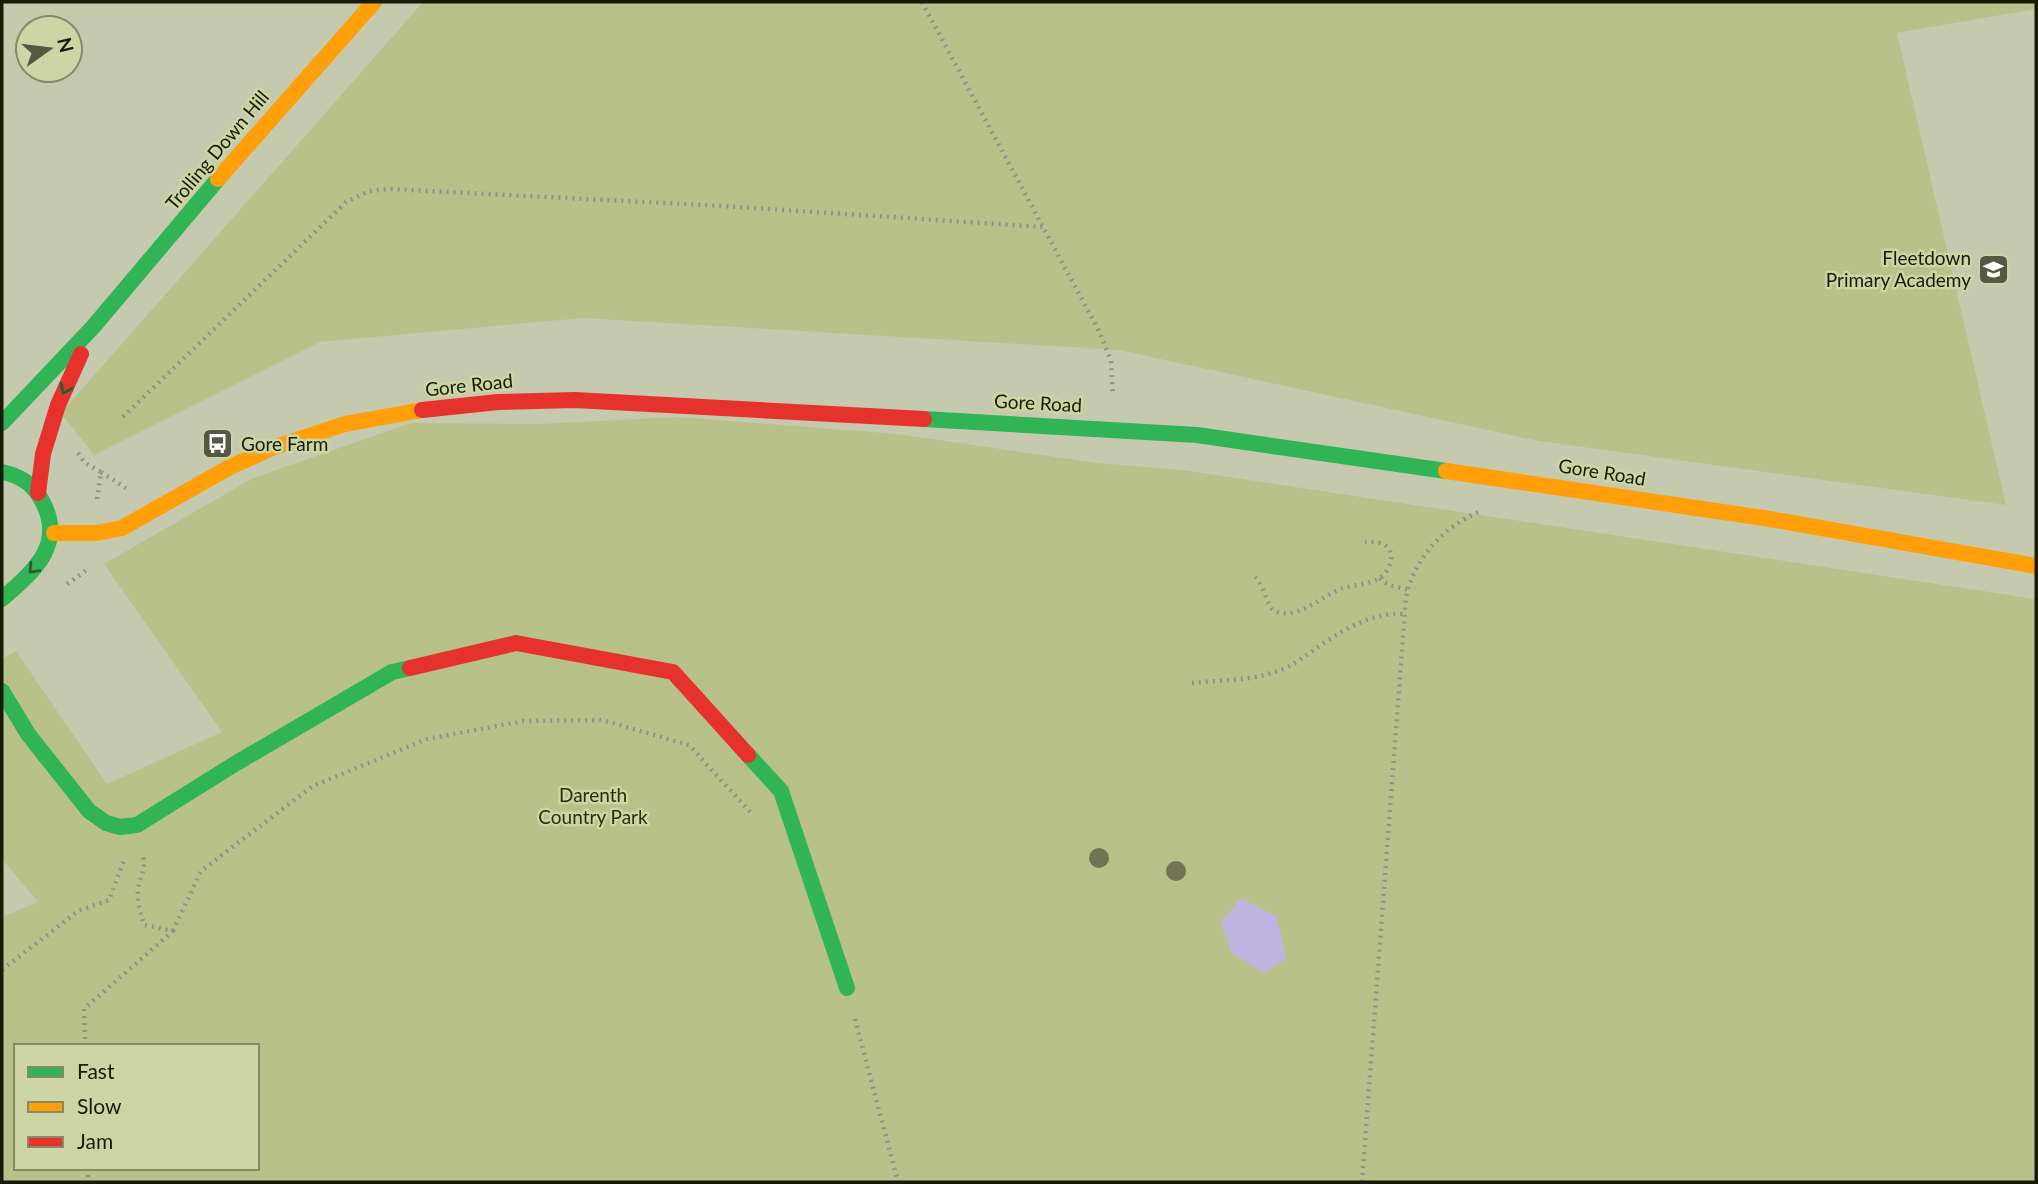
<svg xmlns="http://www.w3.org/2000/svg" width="2038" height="1184" font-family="Lato,sans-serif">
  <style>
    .green { fill: #b8c18a; fill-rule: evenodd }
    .water { fill: #bfb4e1 }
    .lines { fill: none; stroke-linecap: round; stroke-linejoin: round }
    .path { stroke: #899688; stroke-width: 4.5; stroke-dasharray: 2 5; stroke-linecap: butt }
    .fast { stroke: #30b455; stroke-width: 16 }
    .slow { stroke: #ff9f0a; stroke-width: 16 }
    .jam { stroke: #e5322d; stroke-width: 16 }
    .tree { fill: #707454 }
    .oneway { stroke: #23602b }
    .labels { text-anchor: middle; stroke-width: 5; stroke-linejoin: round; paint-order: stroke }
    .street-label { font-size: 19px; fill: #181b08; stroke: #cdd5a4 }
    .poi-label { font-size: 19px; fill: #181b08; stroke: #cdd5a4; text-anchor: end }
    .park-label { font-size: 19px; fill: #2a2e09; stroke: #cdd5a4 }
  </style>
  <rect width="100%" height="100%" fill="#c5caaf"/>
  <path class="green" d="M423,2H2036V9L1897,33L2006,505L1539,441L1119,350L583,318L320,342L94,455L61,413Z
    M677,417L898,434L1097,463L1183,470L2036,599V1182H2V917L38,902L2,859V659L16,651L107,784L222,732L104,564L253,478L411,423L540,424ZM16,1046H257V1168H16Z"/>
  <path class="water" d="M1241,898L1277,917L1286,959L1264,973L1232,953L1221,922Z"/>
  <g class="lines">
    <path class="path" d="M922,2L1099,331L1111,361L1113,396
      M123,417L346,202L369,191L390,189L723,206L1043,227
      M78,453L85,463L101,472L97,499
      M101,472L126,488
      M1255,577C1264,586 1267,605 1273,610C1280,614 1288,614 1294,612C1312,608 1326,594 1343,588C1354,585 1370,584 1380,578C1389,571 1397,555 1386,546C1380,541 1371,542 1365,542
      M1380,578C1387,587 1398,587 1408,589
      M67,584L88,569
      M1192,683C1221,680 1255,681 1283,669C1293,665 1302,658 1311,652C1338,633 1369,612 1404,614
      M173,931L201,871L313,786L427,739L524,721L602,720L689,745L751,813
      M2,970L78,911L109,900L125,858
      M855,1019L898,1182
      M85,1046L84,1009L173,931L144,925C141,914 137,903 138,891C139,875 146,875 143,856
      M88,1168V1182
      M1362,1182L1406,597C1415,557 1444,526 1481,511"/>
    <path class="fast" d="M924,419L1197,435L1446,471
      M2,423L93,327L218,179
      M2,472C18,475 33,484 41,499C67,544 34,571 2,599
      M2,691L28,734L89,811L106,823L120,827L137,825L238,762L392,672L410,668
      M748,755L781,791L847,988"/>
    <path class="slow" d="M218,179L374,2
      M1446,471L1764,518L2036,566
      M54,533H97L122,528L230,467L272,448L345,424L422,410"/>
    <path class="jam" d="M422,410L498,402L575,400L924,419
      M38,493L43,454L58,405L81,354
      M410,668L516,643L673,672L748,755"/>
  </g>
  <g class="tree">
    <circle cx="1099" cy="858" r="10"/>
    <circle cx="1176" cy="871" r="10"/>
  </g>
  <defs><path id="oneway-chevron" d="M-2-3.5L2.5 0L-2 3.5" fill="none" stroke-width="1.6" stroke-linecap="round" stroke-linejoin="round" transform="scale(1.75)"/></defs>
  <g class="oneway">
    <use href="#oneway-chevron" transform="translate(65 389) rotate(115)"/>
    <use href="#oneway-chevron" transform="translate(33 569) rotate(133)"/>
  </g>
  <defs>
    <symbol id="school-square" viewBox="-11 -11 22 22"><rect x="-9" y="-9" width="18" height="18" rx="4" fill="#555842" stroke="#cdd5a4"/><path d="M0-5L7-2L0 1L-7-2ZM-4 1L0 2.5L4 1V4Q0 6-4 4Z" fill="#fff"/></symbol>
    <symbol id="bus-square" viewBox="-11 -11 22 22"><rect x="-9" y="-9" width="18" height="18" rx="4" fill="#555842" stroke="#cdd5a4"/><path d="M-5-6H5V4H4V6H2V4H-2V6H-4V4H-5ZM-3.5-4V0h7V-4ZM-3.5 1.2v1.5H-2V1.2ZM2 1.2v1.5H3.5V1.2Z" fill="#fff"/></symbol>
  </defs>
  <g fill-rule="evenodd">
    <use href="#school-square" x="1976" y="252" width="35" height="35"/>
    <use href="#bus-square" x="200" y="426" width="35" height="35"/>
  </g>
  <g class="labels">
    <g class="street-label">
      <text transform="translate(217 150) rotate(-50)" y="7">Trolling Down Hill</text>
      <text transform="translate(469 385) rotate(-6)" y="7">Gore Road</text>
      <text transform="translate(1038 403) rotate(3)" y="7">Gore Road</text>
      <text transform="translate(1602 472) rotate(9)" y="7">Gore Road</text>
    </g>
    <g class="poi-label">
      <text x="1971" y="265">Fleetdown<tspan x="1971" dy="22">Primary Academy</tspan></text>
      <text x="241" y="451" text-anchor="start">Gore Farm</text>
    </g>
    <g class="park-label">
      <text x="593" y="802">Darenth<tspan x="593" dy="22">Country Park</tspan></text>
    </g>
  </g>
  <rect width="2038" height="1184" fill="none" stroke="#181b08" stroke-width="7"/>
  <rect x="14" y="1044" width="245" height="126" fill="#cdd5a4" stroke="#858b66" stroke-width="2"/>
  <rect x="28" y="1067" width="35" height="10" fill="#30b455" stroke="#858b66" stroke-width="2"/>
  <text x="77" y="1079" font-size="21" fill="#181b08">Fast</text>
  <rect x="28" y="1102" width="35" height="10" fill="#ff9f0a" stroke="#858b66" stroke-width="2"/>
  <text x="77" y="1114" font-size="21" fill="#181b08">Slow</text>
  <rect x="28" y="1137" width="35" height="10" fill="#e5322d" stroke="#858b66" stroke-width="2"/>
  <text x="77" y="1149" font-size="21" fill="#181b08">Jam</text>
  <g transform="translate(49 49) rotate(76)"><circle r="33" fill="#cdd5a4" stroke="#858b66" stroke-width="2"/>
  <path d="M0-5L12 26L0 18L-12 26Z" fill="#555842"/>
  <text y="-10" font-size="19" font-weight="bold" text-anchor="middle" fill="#181b08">N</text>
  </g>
</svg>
